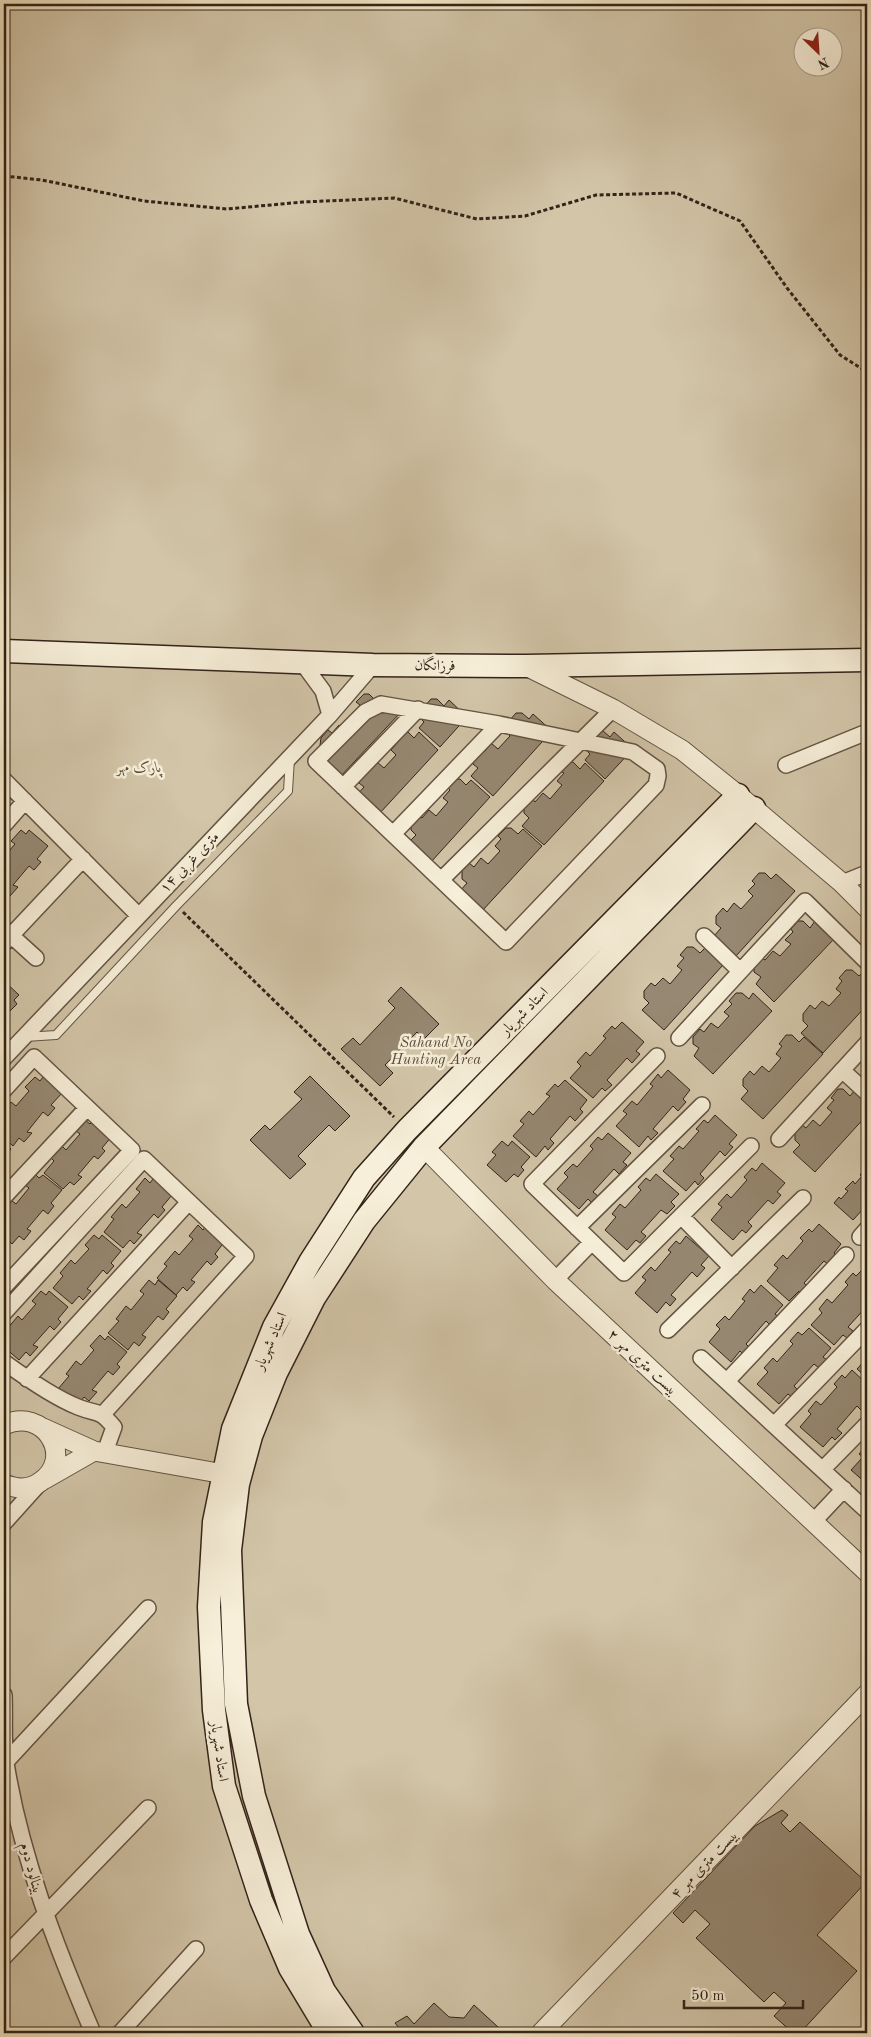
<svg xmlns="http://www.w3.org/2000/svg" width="871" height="2037" font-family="'Old Standard TT',Amiri,serif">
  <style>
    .green { fill: #d2c5a8; stroke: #827460; fill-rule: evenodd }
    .building { fill: #968872; stroke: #332319 }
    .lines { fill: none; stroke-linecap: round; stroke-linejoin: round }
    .service-casing { stroke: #635444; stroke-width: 10 }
    .minor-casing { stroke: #635444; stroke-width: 18 }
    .tertiary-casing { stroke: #635444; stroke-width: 21 }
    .secondary-casing { stroke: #332319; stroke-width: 25 }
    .path { stroke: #332319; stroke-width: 3; stroke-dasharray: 4 2.5; stroke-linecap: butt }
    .service { stroke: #f7efd9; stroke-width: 8 }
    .minor { stroke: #f7efd9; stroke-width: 15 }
    .tertiary { stroke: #f7efd9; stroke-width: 19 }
    .secondary { stroke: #f7efd9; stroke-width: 22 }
    .labels { text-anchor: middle; stroke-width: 5; stroke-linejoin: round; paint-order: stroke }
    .street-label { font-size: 15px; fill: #332319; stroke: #f7efd9 }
    .park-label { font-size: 15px; font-style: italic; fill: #5b4c3d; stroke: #f7efd9 }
  </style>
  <rect width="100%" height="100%" fill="#f2e6c5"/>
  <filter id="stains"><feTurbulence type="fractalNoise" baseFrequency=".004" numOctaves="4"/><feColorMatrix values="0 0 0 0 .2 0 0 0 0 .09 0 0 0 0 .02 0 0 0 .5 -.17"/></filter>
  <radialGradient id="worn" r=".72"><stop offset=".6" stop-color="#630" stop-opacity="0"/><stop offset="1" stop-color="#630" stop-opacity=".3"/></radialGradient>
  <path class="green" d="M4,4H867V2033H4ZM804,38H834V68H804Z"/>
  <path class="building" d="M364,694H369L376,701L381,695L400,713L340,777L318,758L325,750L320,745L321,738L328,730L332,733L339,725L346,731L358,717L353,713L360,705L356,702Z
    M431,699H437L444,706L449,700L467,717L440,747L419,728L424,722L420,718L424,707Z
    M516,713H522L529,719L533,714L552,731L493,796L471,776L478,768L473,764V757L480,748L484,752L491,743L498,749L510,736L505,731L509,721Z
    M597,731H603L610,737L614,732L633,749L605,779L585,760L590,754L585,749Z
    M402,732H408L414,738L419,732L438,750L379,814L357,795L364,787L359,783V775L366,767L370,771L377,762L384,768L396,755L391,750L398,742L395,740Z
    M568,762H573L580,769L585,763L604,781L544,845L522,826L529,818L524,813V806L532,798L535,802L543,793L550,799L562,785L557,781L564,773L560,771Z
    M454,779H460L466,785L471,780L490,797L431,862L409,842L416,835L411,830V823L418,815L422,818L429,810L436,816L448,802L443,798L450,790L447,787Z
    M506,828H511L518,834L523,829L542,846L482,911L460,891L467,883L462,879V871L469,863L474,867L481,858L488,864L500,851L495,846L501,839L498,836Z
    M21,830L26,834L29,830L48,846L37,859L41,862L34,870L29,866L13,885L18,887L10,896L5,892L4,894V857L15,844L11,841Z
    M759,873H765L771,879L776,874L795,891L736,956L714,936L721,928L716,924V916L723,908L727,912L734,903L741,909L753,896L748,891L755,884L752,881Z
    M798,921H803L810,928L815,921L834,939L774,1002L756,984L761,977L754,972V965L761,957L765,960L773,951L780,956L791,944L785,940L793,932L791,929Z
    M687,947H693L700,953L705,948L723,965L664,1030L642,1010L649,1003L644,998V991L651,983L655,986L663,978L670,984L682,970L677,966L684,958L680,955Z
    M846,970H852L859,976L864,971L867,974V1005L823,1053L801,1033L808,1026L803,1021V1014L810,1005L815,1009L822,1001L829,1006L841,993L836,989L842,981L839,978Z
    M4,981L19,995L14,1000L17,1004L8,1013L4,1010Z
    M401,987L439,1024L424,1039L417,1032L385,1065L393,1073L380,1086L341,1049L353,1038L360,1045L395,1008L388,1001Z
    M736,993H742L749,999L753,993L772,1011L713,1074L694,1056L699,1048L693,1044V1037L700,1029L704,1032L711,1023L718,1028L729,1016L724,1012L732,1004L729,1001Z
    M622,1022L644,1042L636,1051L640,1054L632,1063L627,1058L607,1080L612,1085L605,1091L602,1088L593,1098L570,1078L581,1066L577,1062L586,1052L590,1056L606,1038L603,1036L612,1026L615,1029Z
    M786,1035H792L799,1042L804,1037L823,1054L763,1119L741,1099L748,1091L743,1086V1079L750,1071L754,1075L762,1066L769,1072L781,1058L776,1054L782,1046L779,1044Z
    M668,1070L690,1090L683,1099L686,1102L678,1111L673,1106L653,1129L658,1133L651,1140L648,1136L639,1147L616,1126L627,1114L623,1111L632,1101L637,1105L653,1086L650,1084L658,1074L661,1078Z
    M310,1076L350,1116L335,1131L329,1125L298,1156L306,1164L290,1179L250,1140L265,1125L270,1130L302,1099L294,1092Z
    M35,1077L40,1081L43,1077L62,1093L51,1105L55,1108L48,1116L43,1112L27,1132L32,1133L24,1142L19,1138L13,1146L4,1138V1111L11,1102L16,1106L29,1091L25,1087Z
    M565,1080L587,1100L580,1109L583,1112L575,1121L570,1116L550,1139L554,1143L548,1150L545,1146L536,1157L513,1136L524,1124L520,1121L529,1111L533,1115L550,1096L546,1094L555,1084L558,1087Z
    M838,1089H843L850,1096L855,1090L867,1101V1115L815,1172L793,1152L800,1145L795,1140V1133L802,1125L806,1128L813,1120L820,1126L832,1112L827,1108L834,1100L831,1098Z
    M715,1115L737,1135L729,1144L733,1147L725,1156L720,1151L700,1174L704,1178L698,1185L695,1181L686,1191L663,1171L674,1159L670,1156L679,1146L683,1149L699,1131L696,1129L704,1120L708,1123Z
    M85,1120L90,1124L94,1120L112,1136L102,1148L105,1151L98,1159L94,1156L78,1175L82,1177L74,1185L70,1182L63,1189L44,1173L54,1161L51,1158L62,1146L66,1150L80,1134L76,1131Z
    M608,1133L631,1153L623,1162L627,1165L619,1174L614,1169L593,1192L598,1196L592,1203L588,1199L579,1209L557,1189L568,1177L564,1173L573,1164L577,1167L593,1149L590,1146L598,1137L602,1140Z
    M502,1141L508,1146L512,1141L530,1157L521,1167L524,1170L518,1177L514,1174L506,1182L487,1165L496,1155L492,1152Z
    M4,1142L11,1149L4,1157Z
    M762,1163L785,1183L777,1192L781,1195L773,1204L768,1200L748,1222L752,1226L746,1233L742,1230L733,1240L711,1220L722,1207L718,1204L727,1194L731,1198L747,1180L744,1177L752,1168L756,1171Z
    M864,1170L867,1173V1208L866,1210L864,1208L853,1220L834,1203L839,1197L841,1199L848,1191L845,1189L853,1181L855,1184L862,1176L860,1175Z
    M35,1174L39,1178L43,1175L62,1190L51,1203L54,1206L48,1214L43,1210L27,1229L31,1231L24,1240L19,1236L12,1244L4,1236V1209L11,1200L16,1204L29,1188L25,1185Z
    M656,1174L679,1194L671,1202L675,1206L667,1214L661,1210L641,1232L646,1236L640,1243L636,1240L627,1250L605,1230L616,1217L612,1214L620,1204L625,1208L641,1190L638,1187L646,1178L650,1181Z
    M145,1178L150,1183L153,1179L172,1195L162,1207L165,1210L158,1218L154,1214L137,1233L142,1235L134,1244L130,1240L123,1248L104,1232L114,1219L111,1217L122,1204L126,1208L140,1192L136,1189Z
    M819,1224L841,1244L834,1253L837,1256L829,1265L824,1261L804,1283L808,1287L802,1294L799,1291L789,1301L767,1281L778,1268L774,1265L783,1255L787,1259L803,1241L800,1238L809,1229L812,1232Z
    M198,1225L203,1230L206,1226L225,1241L215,1254L218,1257L211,1265L207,1261L191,1280L195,1282L187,1291L183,1287L176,1295L157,1278L167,1266L164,1264L175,1251L179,1255L193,1239L189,1236Z
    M94,1235L99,1239L102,1235L121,1251L111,1263L114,1266L107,1274L103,1270L87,1289L91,1291L83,1300L79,1296L72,1304L53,1288L63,1276L60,1273L71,1260L75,1264L89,1249L85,1245Z
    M686,1236L709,1256L701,1265L705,1268L697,1277L692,1272L671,1295L676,1299L670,1306L666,1302L657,1313L635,1293L646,1280L642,1277L651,1267L655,1271L671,1252L668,1250L676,1241L680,1244Z
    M4,1242L10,1247L4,1255Z
    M863,1269L867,1272V1306L848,1327L853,1331L847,1338L843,1335L834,1345L811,1325L822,1313L819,1309L827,1299L832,1303L848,1285L845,1282L853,1273L856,1276Z
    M149,1280L155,1285L158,1280L177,1296L166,1309L169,1312L163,1320L158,1316L142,1335L146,1337L139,1346L134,1342L128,1350L108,1333L119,1321L116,1319L126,1306L131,1310L144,1294L140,1291Z
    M761,1285L783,1305L775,1314L779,1317L771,1326L766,1321L746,1344L750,1348L744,1355L740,1351L731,1362L709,1342L720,1329L716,1325L725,1316L729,1320L745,1301L742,1299L750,1289L754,1293Z
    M41,1291L46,1295L49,1291L68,1307L58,1319L61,1322L54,1330L50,1326L33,1345L38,1347L30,1356L26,1352L19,1360L4,1347V1339L10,1332L7,1329L18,1316L22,1320L36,1304L32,1301Z
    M809,1328L831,1348L823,1357L827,1360L819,1368L814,1364L794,1386L798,1390L792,1397L788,1394L779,1404L757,1384L768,1372L764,1368L773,1358L777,1362L793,1344L790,1341L798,1332L802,1335Z
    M100,1335L105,1340L108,1336L127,1352L117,1364L120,1367L113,1375L108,1371L92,1390L97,1392L89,1401L84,1397L78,1405L58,1389L69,1376L66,1374L76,1361L81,1365L94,1350L90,1346Z
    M867,1358V1378L857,1369Z
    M852,1370L867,1384V1405L862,1411L857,1406L837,1429L842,1433L835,1440L832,1437L823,1447L800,1427L811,1414L808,1411L816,1401L821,1405L837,1387L834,1384L842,1375L845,1378Z
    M867,1445V1484L851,1470L863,1457L859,1454Z
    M782,1810L788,1815L781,1823L790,1832L800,1822L866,1882L817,1935L857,1971L800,2033H793L774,2016L786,2003L774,1992L764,2002L696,1938L710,1924L695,1910L683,1923L673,1913L755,1826Z
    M434,2003L449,2017L464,2018L474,2005L498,2027L492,2033H403L395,2023L407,2016L414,2024Z"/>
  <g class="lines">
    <defs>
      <path id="service" d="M25,1037L56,1035L176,906L288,791L290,758"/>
      <path id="minor" d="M301,661L323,691L330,715
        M381,704L499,724L633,752L657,769L658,776L656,785L506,942L316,761L365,712Z
        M786,765L867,732
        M4,780L139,916
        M343,787L418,709
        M4,825L25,801
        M393,834L499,724
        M441,880L613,709
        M842,883L867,873
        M4,929L36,958
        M704,936L740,971
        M4,943L83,859
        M679,1038L805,901L867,962
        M657,1056L532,1184L624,1273L751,1146
        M4,1058L330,715L373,665
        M842,1070L867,1093
        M4,1090L34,1057L132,1150L4,1287
        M779,1139L867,1043
        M4,1197L87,1108
        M681,1216L732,1268
        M577,1228L702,1105
        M860,1237L867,1229
        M555,1280L592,1242
        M4,1313L144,1159L246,1256L103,1414
        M668,1330L803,1198
        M701,1358L867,1511
        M4,1362C26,1378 53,1397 78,1407C98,1415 98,1408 114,1427L105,1452
        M27,1379L188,1203
        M727,1381L846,1255
        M774,1425L867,1329
        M823,1469L867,1424
        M814,1521L844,1489
        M4,1523L40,1483
        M4,1695C5,1717 3,1741 6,1763C21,1857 56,1946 93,2033
        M4,1764L148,1608
        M4,1957L148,1808
        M120,2033L196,1949"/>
      <path id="tertiary" d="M526,666L613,709L682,750L738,795L842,883L867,908
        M424,1147L555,1280L867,1572
        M4,1425C44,1406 76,1458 40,1482C29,1490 16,1489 4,1484
        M43,1428L94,1451L224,1474
        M45,1479L94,1451
        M541,2033L867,1694"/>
      <path id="secondary" d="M4,651L373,665L526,666L867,660
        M329,2033L290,1968L261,1900L224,1786L214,1710L209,1607L214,1522L233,1429L274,1327L310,1262L364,1178L407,1130L738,795
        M353,2033L324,1991L298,1934L254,1796L236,1704L230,1550L238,1484L251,1436L276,1373L314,1298L364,1221L424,1147L754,808"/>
    </defs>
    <use href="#service" class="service-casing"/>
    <use href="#minor" class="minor-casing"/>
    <use href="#tertiary" class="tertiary-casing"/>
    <use href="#secondary" class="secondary-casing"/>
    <path class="path" d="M4,176L42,180L144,201L227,209L303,202L394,198L477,219L525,216L596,195L676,193L740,221L787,288L840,355L867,372
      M183,912L394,1117"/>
    <use href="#service" class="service"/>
    <use href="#minor" class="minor"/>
    <use href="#tertiary" class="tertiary"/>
    <use href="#secondary" class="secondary"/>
  </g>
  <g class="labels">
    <g class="street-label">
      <text x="435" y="670">فرزانگان</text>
      <text transform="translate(189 862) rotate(-46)" y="5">۱۴ متری غربی</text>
      <text transform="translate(524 1011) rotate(-45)" y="5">استاد شهریار</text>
      <text transform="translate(270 1341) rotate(-66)" y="5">استاد شهریار</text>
      <text transform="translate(643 1362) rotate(43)" y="5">بیست متری مهر ۲</text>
      <text transform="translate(220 1751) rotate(82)" y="5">استاد شهریار</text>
      <text transform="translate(704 1864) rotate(-46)" y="5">بیست متری مهر ۴</text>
      <text transform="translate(32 1868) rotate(75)" y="5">بینالود دوم</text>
    </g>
    <g class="park-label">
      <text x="139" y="772">پارک مهر</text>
      <text x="436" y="1047">Sahand No<tspan x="436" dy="17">Hunting Area</tspan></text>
    </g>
  </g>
  <rect width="871" height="2037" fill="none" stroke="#f2e6c5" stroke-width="20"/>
  <rect x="5" y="5" width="861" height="2027" fill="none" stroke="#332319" stroke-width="2.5"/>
  <rect x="10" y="10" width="851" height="2017" fill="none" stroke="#332319"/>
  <g transform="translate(818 52) rotate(155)"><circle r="24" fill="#f7efd9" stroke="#a99d8c"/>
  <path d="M0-4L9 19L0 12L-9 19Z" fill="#8f2418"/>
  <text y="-8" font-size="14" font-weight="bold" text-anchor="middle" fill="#332319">N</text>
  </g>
  <path d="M684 2000v8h119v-8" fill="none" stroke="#332319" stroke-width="2.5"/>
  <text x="691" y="2000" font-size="15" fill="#332319" stroke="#f7efd9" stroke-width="4" paint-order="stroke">50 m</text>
  <rect width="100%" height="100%" filter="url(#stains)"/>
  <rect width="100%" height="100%" fill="url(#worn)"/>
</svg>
